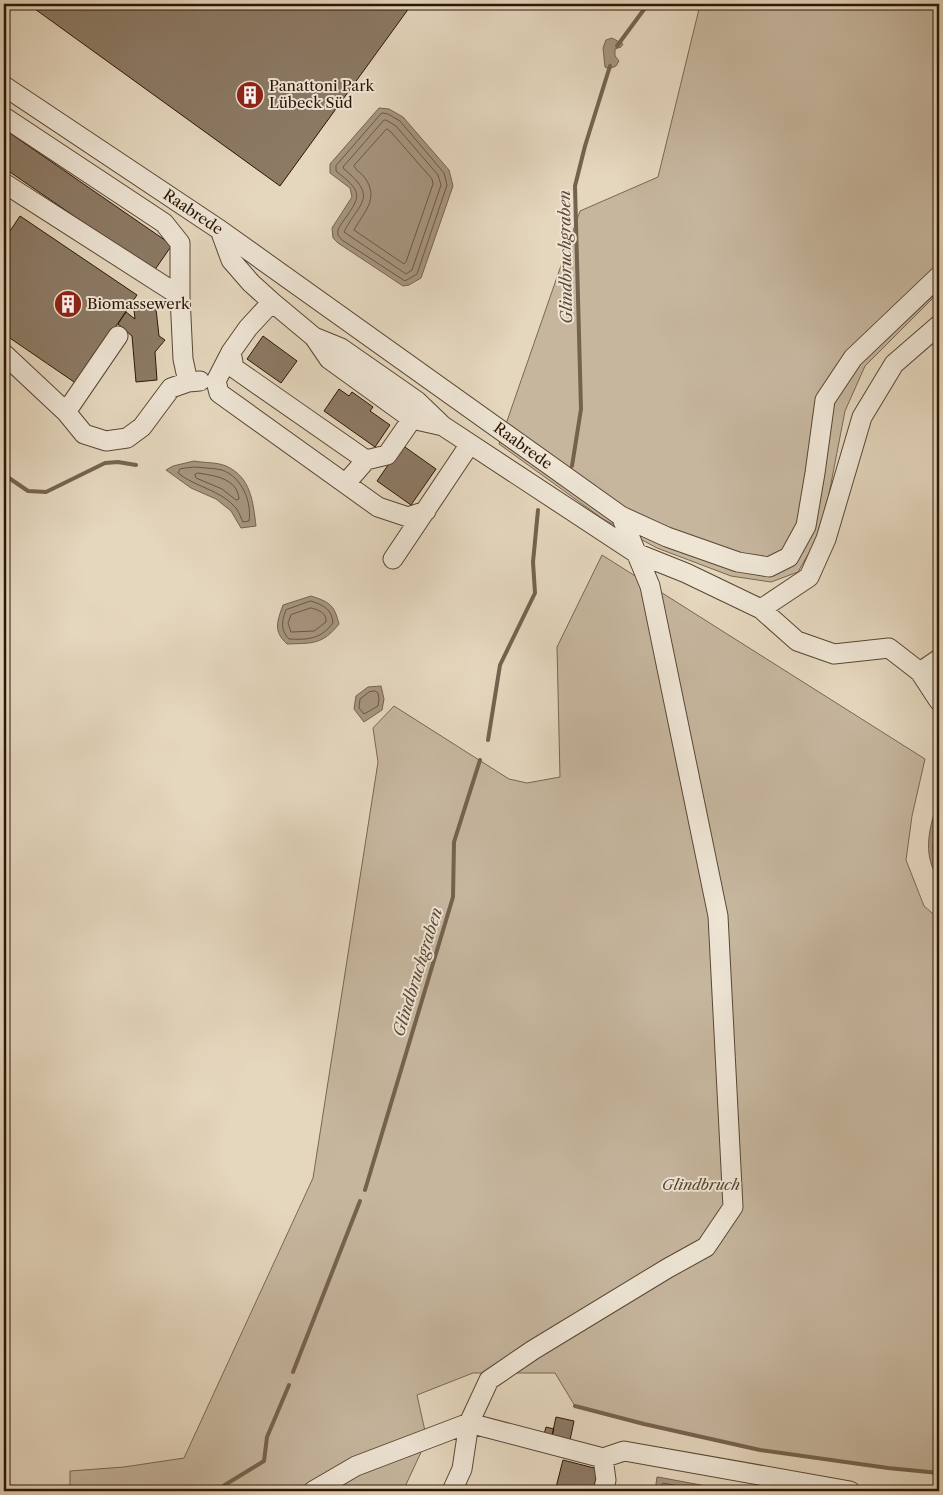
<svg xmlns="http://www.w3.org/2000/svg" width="943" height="1495" font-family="'Libre Caslon Text',serif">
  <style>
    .green { fill: #c6b69e; stroke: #796651 }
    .water { fill: #a6957f; stroke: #75624e }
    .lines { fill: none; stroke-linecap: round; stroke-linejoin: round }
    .shore { stroke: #695642; stroke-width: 1 }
    .stream { stroke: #75624e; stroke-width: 4 }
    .building { fill: #8c7a65; stroke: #2c1604 }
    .minor-casing { stroke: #5a4632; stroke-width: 21 }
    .minor { stroke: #eee5d5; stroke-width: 19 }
    .labels { text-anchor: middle; stroke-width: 4; stroke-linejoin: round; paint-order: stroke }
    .poi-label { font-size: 15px; fill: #2c1604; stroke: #eee5d5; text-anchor: start }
    .street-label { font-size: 15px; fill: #2c1604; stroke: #eee5d5 }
    .park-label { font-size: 15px; font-style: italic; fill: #5a4632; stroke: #eee5d5 }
    .water-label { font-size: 16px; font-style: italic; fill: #5d4935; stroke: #eee5d5 }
  </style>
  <rect width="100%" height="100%" fill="#e5d7be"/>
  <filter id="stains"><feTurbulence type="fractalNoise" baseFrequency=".004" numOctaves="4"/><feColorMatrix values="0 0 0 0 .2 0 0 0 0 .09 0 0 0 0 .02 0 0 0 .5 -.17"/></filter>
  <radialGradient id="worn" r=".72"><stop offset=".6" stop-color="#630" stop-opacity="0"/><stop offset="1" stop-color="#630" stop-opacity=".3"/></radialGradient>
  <path class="green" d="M699,4H939V292L865,366L845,411L822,530L798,572L771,582L731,576L657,548L603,519L499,444L580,211L658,177L700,5Z
    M602,555L925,759L912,816L906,860L924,906L939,919V1473L888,1468L760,1450L644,1424L575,1406L555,1373H473L417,1395L425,1431L423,1448L403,1491H70V1471L124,1467L184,1458L313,1178L378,762L373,728L394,706L509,779L527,783L560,777L557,647Z"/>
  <path class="water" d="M612,38L623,44L621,47L615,49V56L619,61L616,66L609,69L605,67L603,48L606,40Z
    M379,108L389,109L403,117L449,170L453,186L421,278L409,285L403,286L338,243L333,238L332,228L352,197L350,188L330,173V164Z
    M194,461C204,463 217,462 226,466C251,477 253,502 256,526L241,528L231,511L216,499L191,488L166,470L173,466Z
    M311,596C329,602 334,604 339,624C322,645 313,643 287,644C273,631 277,622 283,605Z
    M381,686L384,699L382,710L364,722L354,709L356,696L368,687Z
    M939,795V880C920,851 931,826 939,795Z
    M657,1477H658L733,1491H655Z"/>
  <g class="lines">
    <path class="shore" d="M382,113L388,114L400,121L444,173L447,185L417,274L405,281L342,240L338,235C337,229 340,226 344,220C363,194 361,191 336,171V166Z
      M386,120L396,126L438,175L441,185L412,270L406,274L344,232C359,202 379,198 344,169L343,167L383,121Z
      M387,129L391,132L432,179L433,184L406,262L404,264L354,230C363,213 380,199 365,178C362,173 356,171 354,166Z
      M195,467C203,468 213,468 222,470C242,477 252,502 249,521L243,522C241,518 239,512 236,508C221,490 195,487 178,473L180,469Z
      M198,473C215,476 237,478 239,499L236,500L222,489L196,478L195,475Z
      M311,601C323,605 332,609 333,623C321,639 308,640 289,639C280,630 282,620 286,610Z
      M311,608C319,610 327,613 326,622L314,631L291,632L288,623L291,615Z
      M375,691L378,693L379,699L378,706L364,714L359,708L360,699L369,692Z
      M939,815C935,833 928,854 939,871
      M660,1491L661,1485L663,1483L706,1491"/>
    <path class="stream" d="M617,46L648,4
      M572,466L581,409L575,186L585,146L610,66
      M9,478L28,491L46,492L105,463L118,462L136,465
      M488,740L500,665L535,593L533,562L538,510
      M365,1190L453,897L454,842L480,760
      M293,1372L360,1201
      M575,1406L644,1424L760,1450L888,1468L939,1473
      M215,1491L264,1461L267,1437L289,1385"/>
  </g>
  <path class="building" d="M28,4H412L280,186Z
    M4,129L172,245L154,271L4,168Z
    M20,216L137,295L77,384L4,334V240Z
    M156,309L159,336L165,340L155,352L157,380L136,382L132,336L118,324L126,312L135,319L134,310Z
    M263,336L297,361L281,383L247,359Z
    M339,389L349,396L352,392L373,407L370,411L390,425L375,447L324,411Z
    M402,445L436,469L411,505L377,481Z
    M556,1417L574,1421L569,1445L551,1440Z
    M546,1427L554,1429L551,1440L543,1438Z
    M563,1460L598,1469L593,1491H555Z"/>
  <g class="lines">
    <defs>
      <path id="minor" d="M4,86L220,230L621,516L667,537L738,562L769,567L789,557L806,526L815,473L825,400L853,358L939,276
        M4,117L164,223L180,243V296L183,359L188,382
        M4,183L180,296
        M220,230L231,260L251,283L272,302
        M118,336L66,412L84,434L106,441L127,438L142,427L171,388L188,382L200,381
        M314,337L341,348L417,401L442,425
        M231,352L234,368L366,460
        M4,354L66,412
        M412,419L443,426L636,553L686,573L761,609L797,641L834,654L889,648L920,672L939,659
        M346,483L366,460L387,455L412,419L329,359L314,337L272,302L248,328L231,352L216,381L219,393L378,507L408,517L426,511
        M393,559L470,444
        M761,609L809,577L826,539L862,417L894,364L939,325
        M920,672L939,701
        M313,1491L356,1466L469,1423L603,1458L624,1451L850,1491
        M452,1491L462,1469L469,1423L489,1380L533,1350L668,1268L706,1247L733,1207L718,916L650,586L621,516
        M603,1491L606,1480L603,1458"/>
    </defs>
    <use href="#minor" class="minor-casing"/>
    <use href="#minor" class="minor"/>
  </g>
  <defs>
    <symbol id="building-disc" viewBox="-11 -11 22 22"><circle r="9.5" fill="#8f2418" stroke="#eee5d5"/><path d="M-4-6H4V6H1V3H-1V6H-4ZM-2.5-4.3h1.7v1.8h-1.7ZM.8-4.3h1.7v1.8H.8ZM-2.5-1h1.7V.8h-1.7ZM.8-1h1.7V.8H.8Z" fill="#fff"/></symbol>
  </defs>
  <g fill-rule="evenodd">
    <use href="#building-disc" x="234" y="79" width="32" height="32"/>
    <use href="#building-disc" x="52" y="288" width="32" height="32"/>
  </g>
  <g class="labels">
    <g class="poi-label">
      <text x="269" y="91">Panattoni Park<tspan x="269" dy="17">Lübeck Süd</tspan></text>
      <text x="87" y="309">Biomassewerk</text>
    </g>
    <g class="street-label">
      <text transform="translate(193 212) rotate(34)" y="5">Raabrede</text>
      <text transform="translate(523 446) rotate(36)" y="5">Raabrede</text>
    </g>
    <g class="park-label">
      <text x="701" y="1190">Glindbruch</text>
    </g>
    <g class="water-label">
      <text transform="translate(565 257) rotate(-91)" y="6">Glindbruchgraben</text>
      <text transform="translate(417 972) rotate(-73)" y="6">Glindbruchgraben</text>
    </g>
  </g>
  <rect width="943" height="1495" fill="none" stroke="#e5d7be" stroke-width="20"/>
  <rect x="5" y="5" width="933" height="1485" fill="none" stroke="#2c1604" stroke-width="2.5"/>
  <rect x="10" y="10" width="923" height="1475" fill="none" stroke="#2c1604"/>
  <rect width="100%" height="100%" filter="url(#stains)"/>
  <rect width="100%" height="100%" fill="url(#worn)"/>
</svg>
